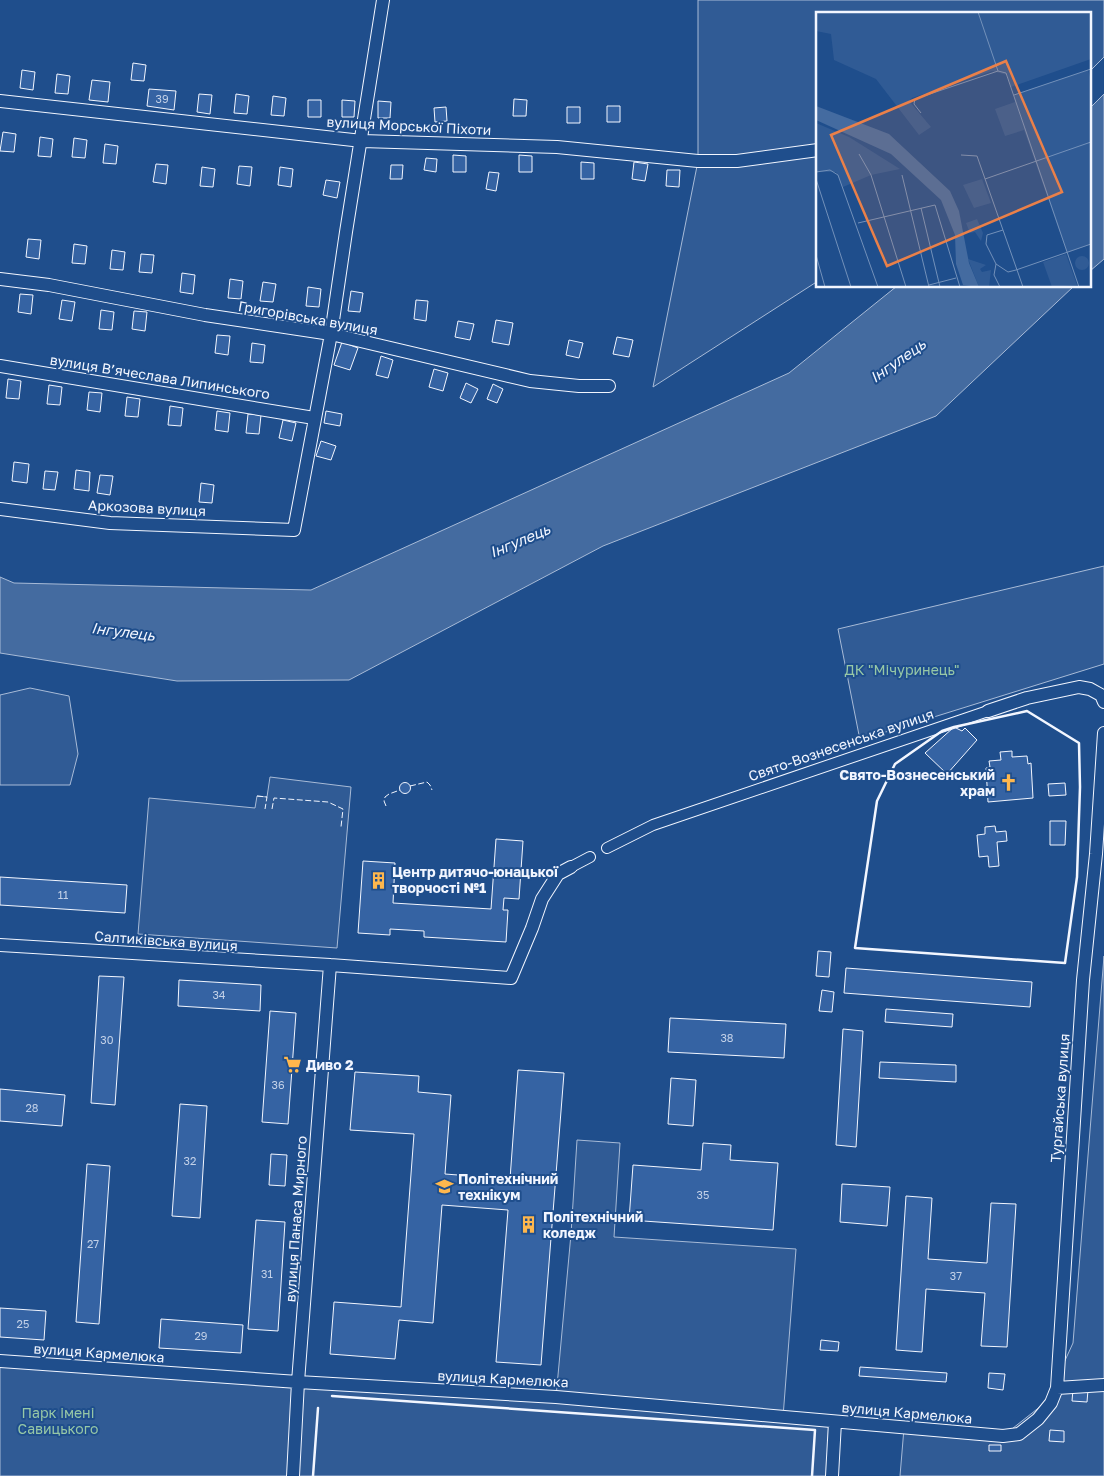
<svg xmlns="http://www.w3.org/2000/svg" width="1104" height="1476" font-family="'Golos Text',sans-serif">
  <style>
    .built { fill: #305b95; stroke: #a8bbd7 }
    .water { fill: #446ba0; stroke: #a8bbd7 }
    .building { fill: #3563a3; stroke: #f2f6ff }
    .lines { fill: none; stroke-linecap: round; stroke-linejoin: round }
    .pedestrian-casing { stroke: #f2f6ff; stroke-width: 12 }
    .minor-casing { stroke: #f2f6ff; stroke-width: 14 }
    .pedestrian { stroke: #1f4e8c; stroke-width: 10 }
    .minor { stroke: #1f4e8c; stroke-width: 12 }
    .fence { stroke: #f2f6ff; stroke-width: 1; stroke-dasharray: 6 2.5; stroke-linecap: butt }
    .wall { stroke: #f2f6ff; stroke-width: 2.5 }
    .labels { text-anchor: middle; stroke-width: 4; stroke-linejoin: round; paint-order: stroke }
    .number-label { font-size: 11px; fill: #c3d1e8 }
    .street-label { font-size: 14px; fill: #f2f6ff; stroke: #1f4e8c }
    .park-label { font-size: 14px; fill: #97c8a6; stroke: #1f4e8c }
    .poi-label { font-size: 14px; font-weight: bold; fill: #f2f6ff; stroke: #1f4e8c; text-anchor: start }
    .water-label { font-size: 15px; font-style: italic; fill: #f2f6ff; stroke: #1f4e8c }
    .inset-road { fill: none; stroke: #7391ba; stroke-width: 1 }
    .view { fill: #ea8049; fill-opacity: 0.15; stroke: #ea8049; stroke-width: 2.5 }
    .inset-edge { fill: none; stroke: #f2f6ff; stroke-width: 2.5 }
  </style>
  <rect width="100%" height="100%" fill="#1f4e8c"/>
  <path class="built" d="M698,0H1104V57L1090,71V14H818V281L653,387L698,161Z
    M1104,566V664L860,740L838,629Z
    M30,688L69,696L78,754L70,785H0V695Z
    M270,777L351,787L337,948L138,934L149,798L255,808L257,796L267,797Z
    M1104,956V1476H900L904,1428L1003,1436L1046,1402L1073,1343Z
    M577,1140L620,1143L614,1237L796,1249L783,1417L835,1422L832,1476H0V1361L556,1397L571,1234Z"/>
  <path class="water" d="M1104,94V259L1090,271V108Z
    M897,286H1074L936,416L603,546L349,680L177,681L0,653V577L14,583L311,590L789,373Z"/>
  <path class="building" d="M133,63L146,65L144,81L131,80Z
    M22,70L35,72L33,90L20,88Z
    M57,74L70,76L68,94L55,93Z
    M92,80L110,82L108,102L89,100Z
    M149,89L176,91L174,110L147,106Z
    M199,94L212,95L210,114L197,112Z
    M236,94L249,96L247,114L234,113Z
    M273,96L286,98L284,116L271,115Z
    M514,99L527,100L526,116H513Z
    M308,100H321V117H308Z
    M342,100L355,101L354,117H342Z
    M378,101L391,102L390,118H378Z
    M607,106H620V122H607Z
    M446,107L447,121L435,122L434,108Z
    M567,107H580V123H567Z
    M3,132L16,134L14,152L0,151Z
    M40,137L53,139L51,157L38,156Z
    M74,138L87,140L85,158L72,157Z
    M105,144L118,146L116,164L103,163Z
    M453,155L466,156V172H453Z
    M519,155L532,156V172H519Z
    M426,158L437,159L436,172L424,170Z
    M581,162L594,163V179H581Z
    M634,162L648,164L645,181L632,179Z
    M156,164L168,165L166,184L153,182Z
    M391,165H403L402,179H390Z
    M239,166L252,167L250,186L237,184Z
    M202,167L215,169L213,187L200,186Z
    M280,167L293,169L291,187L278,185Z
    M667,170H680L679,187L666,186Z
    M489,172L499,173L496,191L486,189Z
    M326,180L340,182L337,198L323,195Z
    M28,239L41,240L39,259L26,257Z
    M74,244L87,246L85,264L72,263Z
    M112,250L125,252L123,270L110,269Z
    M141,254L154,255L152,273L139,272Z
    M182,273L195,275L193,294L180,292Z
    M230,279L243,281L241,299L228,298Z
    M263,282L276,284L273,302L260,301Z
    M308,287L321,289L319,307L306,306Z
    M351,291L363,293L360,312L348,311Z
    M20,294L33,295L31,314L18,312Z
    M62,300L75,302L72,321L59,319Z
    M416,300L428,301L426,321L414,319Z
    M101,310L114,312L112,330L99,329Z
    M134,311L147,312L145,331L132,329Z
    M496,320L513,323L509,345L492,342Z
    M458,321L474,324L470,340L455,337Z
    M217,335L230,336L228,355L215,353Z
    M617,337L633,340L629,357L613,354Z
    M569,340L583,343L579,358L566,355Z
    M342,342L358,348L350,370L334,365Z
    M252,343L265,345L263,363L250,362Z
    M381,356L393,360L388,378L376,375Z
    M434,369L448,373L443,391L429,387Z
    M8,379L21,381L19,399L6,398Z
    M466,383L478,389L471,403L460,398Z
    M493,384L503,389L497,403L487,399Z
    M49,385L62,387L60,405L47,404Z
    M89,392L102,393L100,412L87,410Z
    M127,397L140,399L138,417L125,416Z
    M170,406L183,408L181,426L168,425Z
    M217,411L230,413L228,432L215,430Z
    M326,411L342,414L340,426L324,423Z
    M248,414L261,415L259,434L246,433Z
    M283,420L296,423L292,441L279,438Z
    M321,441L336,446L331,460L316,456Z
    M14,462L29,464L27,483L12,481Z
    M76,470L90,472L89,491L74,489Z
    M45,471L58,472L55,490L43,489Z
    M100,475L113,476L110,495L97,493Z
    M201,483L214,485L212,503L199,502Z
    M954,727L962,731L965,728L977,740L947,774L925,753Z
    M1012,751V757L1027,756L1028,764L1031,763L1033,798L988,802L986,768L990,767L989,761L1001,760L1000,752Z
    M399.5 788a5.5 5.5 0 1 1 11 0a5.5 5.5 0 1 1-11 0Z
    M1065,783L1066,795L1049,796L1048,784Z
    M1050,821H1066L1065,845H1050Z
    M995,826L996,832L1006,831L1007,841L997,842L999,866L989,867L988,856L979,857L977,835L985,834V827Z
    M496,839L523,841L519,899L504,898L503,910H508L506,942L424,937V931L390,929V935L358,933L363,861L395,863L393,903L491,909Z
    M0,877L127,885L125,913L0,905Z
    M818,951L831,952L829,977L816,976Z
    M846,968L1032,982L1030,1007L844,993Z
    M99,976L124,977L115,1105L91,1103Z
    M179,980L261,985L260,1011L178,1006Z
    M822,990L834,992L832,1012L819,1011Z
    M886,1009L953,1014L952,1027L885,1022Z
    M270,1011L296,1013L288,1124L262,1122Z
    M670,1018L786,1024L784,1058L668,1052Z
    M843,1029L863,1031L856,1147L836,1145Z
    M880,1062L956,1065V1082L879,1078Z
    M518,1070L564,1073L541,1365L496,1362L508,1210L442,1205L433,1323L399,1320L395,1359L330,1354L334,1302L401,1307L414,1134L350,1130L355,1072L419,1076L418,1092L451,1095L445,1174L510,1179Z
    M671,1078L696,1080L693,1126L668,1124Z
    M0,1089L65,1095L62,1126L0,1121Z
    M180,1104L207,1106L200,1218L172,1216Z
    M703,1143L731,1145L730,1160L778,1163L773,1230L629,1220L633,1165L701,1170Z
    M271,1154L287,1155L285,1186L269,1185Z
    M87,1164L110,1166L99,1324L76,1322Z
    M842,1184L890,1187L887,1226L840,1222Z
    M906,1196L932,1198L928,1259L987,1263L991,1203L1016,1204L1007,1347L981,1346L985,1293L926,1289L922,1352L896,1350Z
    M256,1220L285,1222L278,1331L248,1329Z
    M0,1308L46,1311L44,1340L0,1337Z
    M161,1319L243,1325L241,1353L159,1348Z
    M821,1340L839,1342L838,1351L820,1350Z
    M860,1367L947,1373L946,1382L859,1376Z
    M989,1373L1005,1374L1003,1390L988,1388Z
    M1073,1389L1088,1390L1087,1402L1072,1401Z
    M1050,1430L1064,1431V1442L1049,1441Z
    M989,1445H1001V1451H989Z"/>
  <g class="lines">
    <defs>
      <path id="pedestrian" d="M607,848L653,825L988,711
        M571,867L590,857"/>
      <path id="minor" d="M0,101L362,141L557,147L698,161H737L818,150
        M0,279L49,285L205,315L331,334L530,381L579,386H609
        M0,366L314,418
        M0,509L110,523L294,530L331,334L346,232L383,0
        M988,711L1027,698L1079,687L1090,689L1101,695L1104,702
        M0,945L330,965L511,978L532,928L542,899L558,874L571,867
        M0,1361L298,1382L556,1397L1003,1436L1019,1434L1038,1419L1051,1403L1057,1388L1083,980L1096,854L1104,733
        M1057,1388L1104,1385
        M293,1476L298,1382L330,965
        M832,1476L835,1422"/>
    </defs>
    <use href="#pedestrian" class="pedestrian-casing"/>
    <use href="#minor" class="minor-casing"/>
    <use href="#pedestrian" class="pedestrian"/>
    <use href="#minor" class="minor"/>
    <path class="fence" d="M410,786L427,782L430,785L432,790
      M257,796L267,797L265,809
      M386,806L384,801L385,797L389,794L400,790
      M272,809L274,798L328,802L343,809L341,827"/>
    <path class="wall" d="M1027,711L1079,743L1080,787L1077,877L1065,963L855,948L877,801L895,764L942,731L954,727Z
      M332,1396L815,1430L812,1476
      M313,1476L318,1408"/>
  </g>
  <defs>
    <symbol id="church-bare" viewBox="-9 -9 18 18"><path d="M-1.2-6h2.4v3.5h3.3v2.4h-3.3V6h-2.4V-.1h-3.3v-2.4h3.3Z" fill="#ffb74d" stroke="#1f4e8c" stroke-width="2.5" paint-order="stroke"/></symbol>
    <symbol id="building-bare" viewBox="-9 -9 18 18"><path d="M-4-6H4V6H1V3H-1V6H-4ZM-2.5-4.3h1.7v1.8h-1.7ZM.8-4.3h1.7v1.8H.8ZM-2.5-1h1.7V.8h-1.7ZM.8-1h1.7V.8H.8Z" fill="#ffb74d" stroke="#1f4e8c" stroke-width="2.5" paint-order="stroke"/></symbol>
    <symbol id="supermarket-bare" viewBox="-9 -9 18 18"><path d="M-6-5.5h2.5l.6 2H6L4.5 2H-2.5L-4.4-4H-6ZM-1.5 3.2a1.3 1.3 0 1 0 .1 0ZM3 3.2a1.3 1.3 0 1 0 .1 0Z" fill="#ffb74d" stroke="#1f4e8c" stroke-width="2.5" paint-order="stroke"/></symbol>
    <symbol id="university-bare" viewBox="-9 -9 18 18"><path d="M0-5L7-2L0 1L-7-2ZM-4 1L0 2.5L4 1V4Q0 6-4 4Z" fill="#ffb74d" stroke="#1f4e8c" stroke-width="2.5" paint-order="stroke"/></symbol>
  </defs>
  <g fill-rule="evenodd">
    <use href="#church-bare" x="996" y="770" width="25" height="25"/>
    <use href="#building-bare" x="366" y="868" width="25" height="25"/>
    <use href="#supermarket-bare" x="280" y="1052" width="25" height="25"/>
    <use href="#university-bare" x="432" y="1174" width="25" height="25"/>
    <use href="#building-bare" x="516" y="1212" width="25" height="25"/>
  </g>
  <g class="labels">
    <g class="number-label">
      <text x="162" y="103">39</text>
      <text x="63" y="899">11</text>
      <text x="219" y="999">34</text>
      <text x="727" y="1042">38</text>
      <text x="107" y="1044">30</text>
      <text x="278" y="1089">36</text>
      <text x="32" y="1112">28</text>
      <text x="190" y="1165">32</text>
      <text x="703" y="1199">35</text>
      <text x="93" y="1248">27</text>
      <text x="267" y="1278">31</text>
      <text x="956" y="1280">37</text>
      <text x="23" y="1328">25</text>
      <text x="201" y="1340">29</text>
    </g>
    <g class="street-label">
      <text transform="translate(409 126) rotate(3)" y="5">вулиця Морської Піхоти</text>
      <text transform="translate(308 318) rotate(10)" y="5">Григорівська вулиця</text>
      <text transform="translate(160 377) rotate(9)" y="5">вулиця В’ячеслава Липинського</text>
      <text transform="translate(147 508) rotate(3)" y="5">Аркозова вулиця</text>
      <text transform="translate(841 745) rotate(-19)" y="5">Свято-Вознесенська вулиця</text>
      <text transform="translate(166 941) rotate(4)" y="5">Салтиківська вулиця</text>
      <text transform="translate(1060 1098) rotate(-86)" y="5">Тургайська вулиця</text>
      <text transform="translate(296 1219) rotate(-86)" y="5">вулиця Панаса Мирного</text>
      <text transform="translate(99 1353) rotate(4)" y="5">вулиця Кармелюка</text>
      <text transform="translate(503 1379) rotate(3)" y="5">вулиця Кармелюка</text>
      <text transform="translate(907 1413) rotate(5)" y="5">вулиця Кармелюка</text>
    </g>
    <g class="park-label">
      <text x="902" y="675">ДК "Мічуринець"</text>
      <text x="58" y="1418">Парк імені<tspan x="58" dy="16">Савицького</tspan></text>
    </g>
    <g class="poi-label">
      <text x="995" y="780" text-anchor="end">Свято-Вознесенський<tspan x="995" dy="16">храм</tspan></text>
      <text x="392" y="877">Центр дитячо-юнацької<tspan x="392" dy="16">творчості №1</tspan></text>
      <text x="306" y="1070">Диво 2</text>
      <text x="458" y="1184">Політехнічний<tspan x="458" dy="16">технікум</tspan></text>
      <text x="543" y="1222">Політехнічний<tspan x="543" dy="16">коледж</tspan></text>
    </g>
    <g class="water-label">
      <text transform="translate(898 361) rotate(-35)" y="5">Інгулець</text>
      <text transform="translate(520 541) rotate(-23)" y="5">Інгулець</text>
      <text transform="translate(123 632) rotate(7)" y="5">Інгулець</text>
    </g>
  </g>
  <g transform="translate(816 12)">
    <rect width="275" height="275" fill="#1f4e8c"/>
    <path d="M0,0H275V47L195,75L191,63L176,59L96,86L93,89L115,115L103,123L60,67L18,48L15,22L0,19ZM272,58L275,68V232L251,241L208,118L189,124L179,97L199,90L198,83ZM0,111L33,125L84,157L55,163L27,175L20,160H0ZM166,167L175,191L158,196L147,173ZM161,207L167,221L165,229L159,220L154,221L150,211ZM250,242L261,273L236,275L227,250ZM259 251a7 7 0 1 1 14 0a7 7 0 1 1-14 0ZM152,247L170,253L164,257L166,260L175,258L173,275H163Z" fill="#305b95"/>
    <path d="M0,94L73,122L134,179L143,199L153,251L163,275L147,273L140,252L139,223L125,188L75,142L0,108Z" fill="#446ba0"/>
    <path class="inset-road" d="M162,0L182,59M198,83L275,57M105,101L98,92L99,87L182,59L190,61L263,275M43,142L55,163L90,275M145,143L161,144L207,275M0,160L14,158L22,163L62,275M86,163L113,275M0,167L35,275M169,167L275,130M105,196L124,275M42,211L119,193L144,275M187,218L171,223L170,232L180,252L192,260L200,258M0,243L9,275M180,252L178,263L184,275M200,258L275,232M113,273L140,266"/>
    <path class="view" d="M190,49L246,180L71,254L15,123Z"/>
    <rect width="275" height="275" class="inset-edge"/>
  </g>
</svg>
